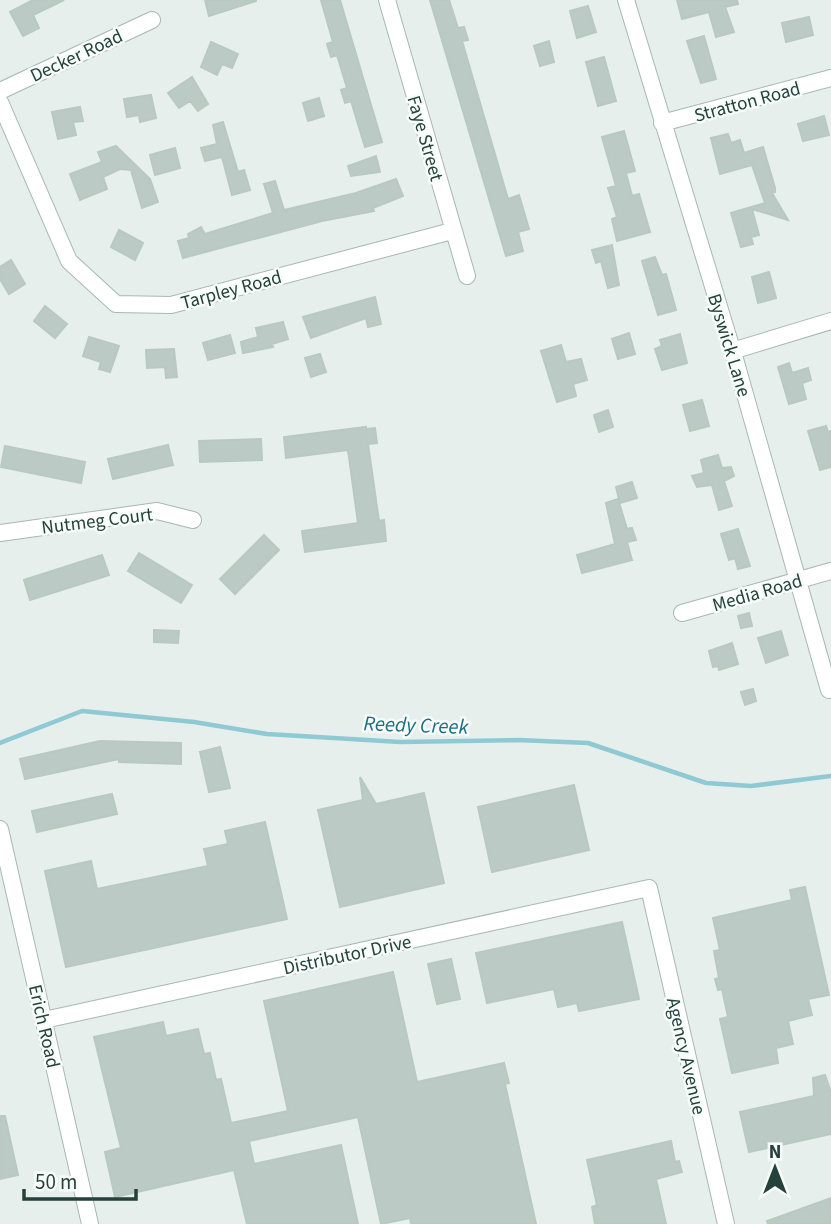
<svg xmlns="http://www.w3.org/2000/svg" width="831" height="1224" font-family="'Source Sans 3',sans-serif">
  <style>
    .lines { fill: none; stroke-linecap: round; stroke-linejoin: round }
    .stream { stroke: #8ec9d4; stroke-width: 4.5 }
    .building { fill: #bbcac4; stroke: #b8c9c2; stroke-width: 2 }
    .street-casing { stroke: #a8b8b2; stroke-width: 18 }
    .street { stroke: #fff; stroke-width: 16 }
    .labels { text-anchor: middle; stroke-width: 5; stroke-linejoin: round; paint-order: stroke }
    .street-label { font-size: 19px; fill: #24423a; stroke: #f7fbf9 }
    .water-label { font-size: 21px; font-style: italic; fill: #1c6f80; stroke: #f7fbf9 }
  </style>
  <rect width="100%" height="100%" fill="#e6efeb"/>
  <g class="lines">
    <path class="stream" d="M0,743L82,711L194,722L267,734L400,742L518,740L588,743L706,783L751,786L831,776"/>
  </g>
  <path class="building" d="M33,0H64L33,15L39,28L23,36L10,12Z
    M205,0H256V1L209,16Z
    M321,0H340L382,142L365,147L351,101L345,103L341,90L347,88L337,55L331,57L327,44L333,42Z
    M430,0H449L458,28L464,27L468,40L462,41L508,199L519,195L529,229L518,232L523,251L506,256Z
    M677,0H737L738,4L725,7L734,32L716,37L709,12L682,19Z
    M588,6L596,32L577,38L570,11Z
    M809,17L813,35L786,42L782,23Z
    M704,36L716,79L701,83L687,41Z
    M549,41L554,62L540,66L534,46Z
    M211,42L238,54L232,68L222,64L217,75L201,67Z
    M604,57L616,101L598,106L586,62Z
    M192,77L208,104L198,111L190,101L179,108L168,93Z
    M151,95L156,118L140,122L139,115L127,117L124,99Z
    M319,98L324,116L308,121L303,103Z
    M80,107L83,121L73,122L76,135L58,139L52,112Z
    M824,116L829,135L803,141L798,124Z
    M223,122L238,172L244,170L250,190L232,195L222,157L205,161L201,148L217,144L213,125Z
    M624,131L635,171L626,173L632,196L639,194L650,232L617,241L612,219L617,217L608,188L616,186L602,137Z
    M728,134L731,143L740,140L744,153L763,147L775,188V192L772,193L788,220L752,209L759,235L751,237L753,244L741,247L731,213L765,203L752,165L720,174L711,138Z
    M116,146L150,179L158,202L142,208L131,170L120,169L103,177L107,189L80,200L70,174L102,162L98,152Z
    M175,148L180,168L155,175L150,155Z
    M376,156L380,172L351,176L348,166Z
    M396,179L403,196L373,208L374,211L322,221L183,258L178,241L189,238L188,234L201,227L205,234L273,213L264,184L275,181L284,210L356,193Z
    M119,230L143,243L135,260L111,247Z
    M612,245L619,285L608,288L601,261L596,263L592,250Z
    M655,257L662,275L666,274L676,310L658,315L642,261Z
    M11,260L25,284L9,294L0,279V267Z
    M769,272L776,298L758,303L752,277Z
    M375,297L381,324L368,327L366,318L311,338L303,317Z
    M45,306L67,324L55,338L34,321Z
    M283,322L288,339L272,344L273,347L243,353L241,342L258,337L256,328Z
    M629,333L635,354L618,359L612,339Z
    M680,334L687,363L662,370L655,349L662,346L660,340Z
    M230,335L235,353L208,360L203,343Z
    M89,337L119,346L110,372L99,369L101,362L83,356Z
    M561,345L566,362L581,359L587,380L573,384L576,396L557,402L541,351Z
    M174,349L177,377L166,378L165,367L147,368L146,350Z
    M320,354L326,372L311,377L305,358Z
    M789,363L792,373L808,368L811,380L802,383L806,399L789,404L778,367Z
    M702,400L709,426L690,431L683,405Z
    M608,410L613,427L599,432L594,415Z
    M826,426L828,432L831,431V467L820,470L808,431Z
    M366,427V429L375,428L377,443L368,444L379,521L384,520L386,541L305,552L302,531L358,523L348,450L286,458L284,437Z
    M261,439L262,460L200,462L199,441Z
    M168,445L173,465L113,479L108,459Z
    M5,446L85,462L81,483L1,467Z
    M718,455L722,468L731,467L734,476L724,481L732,506L719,510L712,485L697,487L692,476L704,473L701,460Z
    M632,482L637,498L620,503L616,487Z
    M618,499L627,529L632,528L636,540L627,542L632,560L582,573L577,555L615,544L606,503Z
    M738,529L750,566L738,569L735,558L729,560L721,534Z
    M264,535L279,550L235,594L220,579Z
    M139,553L192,585L181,603L128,571Z
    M102,555L109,575L30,600L24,580Z
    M749,613L752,626L741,628L738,616Z
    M154,630L179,631L178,643L154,642Z
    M781,631L788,655L766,663L758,638Z
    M732,643L738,664L719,670L718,666L713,667L709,651Z
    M753,689L756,701L745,705L741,692Z
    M100,741L181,743V764L119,762V759L25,779L20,759Z
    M220,747L230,788L209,792L200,752Z
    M360,777L376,804L424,793L444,883L340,907L318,810L363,800Z
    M574,785L589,850L492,872L478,807Z
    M112,794L117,814L37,832L32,811Z
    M265,822L287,919L66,967L45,871L91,861L97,889L208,866L204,849L228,844L225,831Z
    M805,887L829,995L808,999L812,1015L788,1021L793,1044L776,1048L778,1063L732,1073L720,1019L728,1017L722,989L718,990L715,979L719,978L714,951L720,950L713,918L792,900L790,890Z
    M622,922L639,999L579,1011L577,1003L558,1007L554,989L487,1003L476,953Z
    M451,959L460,999L437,1004L428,964Z
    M393,972L417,1082L504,1063L509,1083L505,1084L536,1224H411L410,1218L381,1224L358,1117L249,1141L254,1164L341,1145L358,1224H247L234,1170L115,1197L105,1152L121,1148L94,1037L163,1022L166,1036L198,1029L204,1054L210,1053L216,1080L221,1079L231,1123L288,1111L264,1001Z
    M825,1075L831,1092V1134L749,1152L740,1112L814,1096L813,1078Z
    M0,1116H5L18,1175L0,1179Z
    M671,1141L675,1162L679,1161L682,1172L656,1179L666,1224H595L592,1207L597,1205L587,1160Z
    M831,1198V1224H768L767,1221Z"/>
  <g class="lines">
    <defs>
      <path id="street" d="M387,0L467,276
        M626,0L735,359L829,690
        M0,91L152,20
        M0,102L69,261L116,304L171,305L452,231
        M662,123L831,78
        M732,351L831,321
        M0,533L157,511L193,520
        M682,613L831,571
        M0,829L90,1224
        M44,1020L649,888L726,1224"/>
    </defs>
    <use href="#street" class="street-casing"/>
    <use href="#street" class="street"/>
  </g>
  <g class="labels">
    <g class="street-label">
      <text transform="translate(76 55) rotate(-25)" y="7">Decker Road</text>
      <text transform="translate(747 101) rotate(-15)" y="7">Stratton Road</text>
      <text transform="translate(426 138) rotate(74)" y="7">Faye Street</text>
      <text transform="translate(231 289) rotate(-15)" y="7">Tarpley Road</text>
      <text transform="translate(730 345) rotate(73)" y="7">Byswick Lane</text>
      <text transform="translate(97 520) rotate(-7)" y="7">Nutmeg Court</text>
      <text transform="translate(757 592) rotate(-16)" y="7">Media Road</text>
      <text transform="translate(347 954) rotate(-12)" y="7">Distributor Drive</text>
      <text transform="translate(45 1026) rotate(77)" y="7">Erich Road</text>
      <text transform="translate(687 1056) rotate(77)" y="7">Agency Avenue</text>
    </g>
    <g class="water-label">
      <text transform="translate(416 725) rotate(2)" y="7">Reedy Creek</text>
    </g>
  </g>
  <g transform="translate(775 1168)" stroke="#f7fbf9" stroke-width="5" paint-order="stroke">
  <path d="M0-5L12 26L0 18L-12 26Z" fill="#24423a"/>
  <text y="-10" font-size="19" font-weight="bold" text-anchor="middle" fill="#24423a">N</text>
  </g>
  <path d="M24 1189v10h112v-10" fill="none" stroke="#24423a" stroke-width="3.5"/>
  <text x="35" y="1189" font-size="21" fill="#24423a" stroke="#f7fbf9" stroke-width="5" paint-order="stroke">50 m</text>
</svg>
